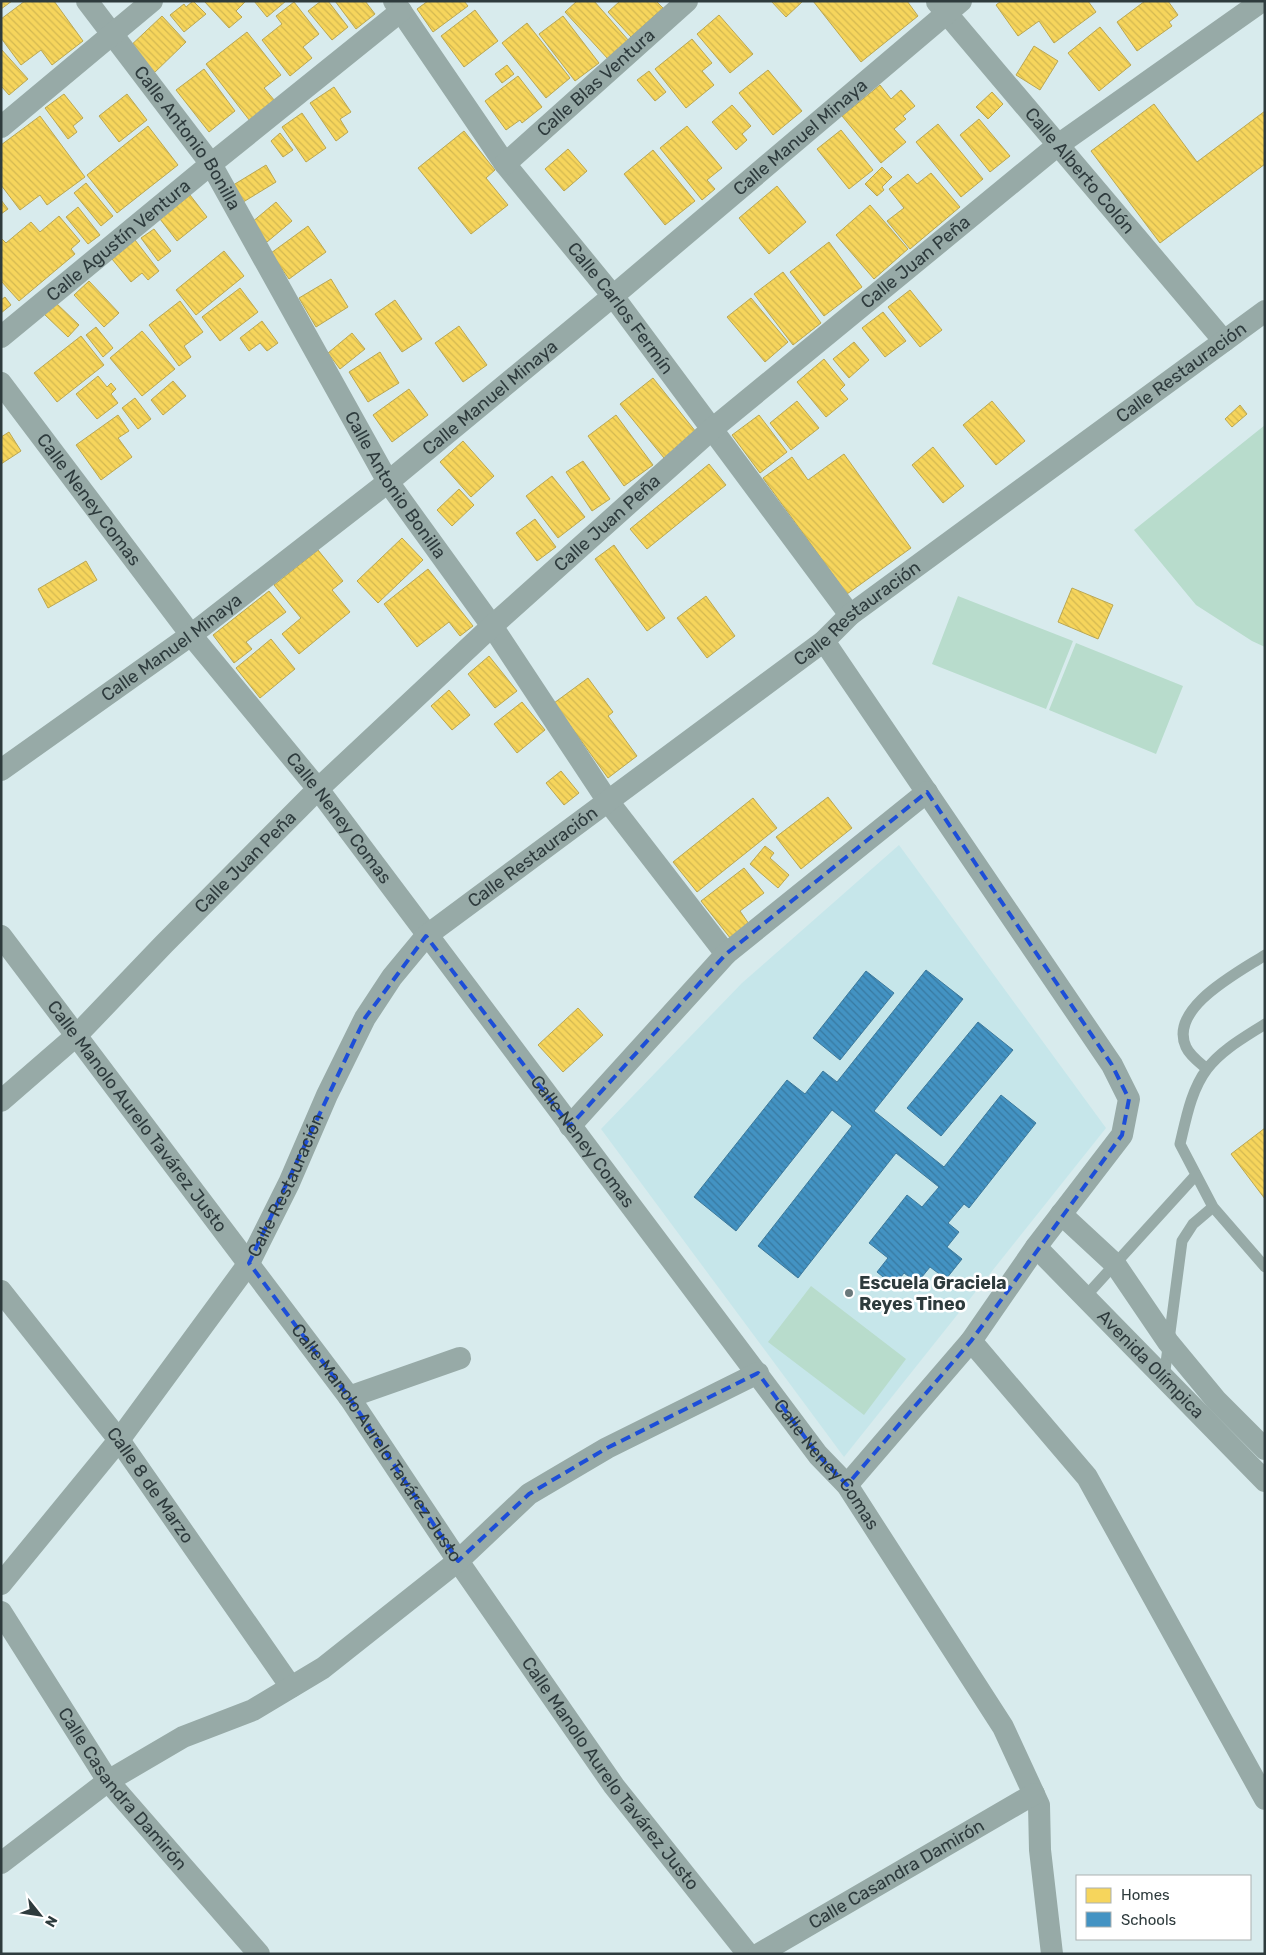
<svg xmlns="http://www.w3.org/2000/svg" width="1266" height="1955" font-family="Rubik,sans-serif">
  <style>
    .built { fill: #c6e6ea }
    .pitch { fill: #b8dccc }
    .homes { fill: url(#homes-back-hatch); stroke: #baa753 }
    .schools { fill: url(#schools-back-hatch); stroke: #3d799b }
    .lines { fill: none; stroke-linecap: round; stroke-linejoin: round }
    .lane { stroke: #97aaa7; stroke-width: 11 }
    .street { stroke: #97aaa7; stroke-width: 22 }
    .marked { fill: none; stroke: #1d4ed8; stroke-width: 4; stroke-dasharray: 10 6; stroke-linejoin: round }
    .poi-dot { fill: #6a797b; stroke: #fff; stroke-width: 2 }
    .labels { text-anchor: middle; stroke-width: 5; stroke-linejoin: round; paint-order: stroke }
    .street-label { font-size: 18px; fill: #2e3b3d; stroke: #fff }
    .poi-label { font-size: 18px; font-weight: bold; fill: #2e3b3d; stroke: #fff; text-anchor: start }
  </style>
  <defs>
    <pattern id="homes-back-hatch" width="6" height="6" patternUnits="userSpaceOnUse" patternTransform="scale(1.25)"><rect width="6" height="6" fill="#f6d55c"/><path d="M-1 5l2 2M0 0l6 6M5-1l2 2" fill="none" stroke="#d3b851"/></pattern>
    <pattern id="schools-back-hatch" width="6" height="6" patternUnits="userSpaceOnUse" patternTransform="scale(1.25)"><rect width="6" height="6" fill="#4393c3"/><path d="M-1 5l2 2M0 0l6 6M5-1l2 2" fill="none" stroke="#3879a0"/></pattern>
  </defs>
  <rect width="100%" height="100%" fill="#d8ebed"/>
  <path class="built" d="M899,845L1106,1128L844,1457L601,1129L742,983Z"/>
  <path class="pitch" d="M1265,425V647L1252,641L1196,605L1134,530Z
    M958,596L1073,641L1046,709L932,664Z
    M1076,643L1183,686L1156,754L1049,710Z
    M811,1286L906,1359L864,1415L768,1342Z"/>
  <path class="homes" d="M1,1H12L1,9Z
    M25,1H54L83,41L52,65L41,50L21,65L1,38V19Z
    M193,1L206,14L184,32L170,15L184,4L186,7Z
    M204,1H246L236,11L242,17L229,28Z
    M254,1H286L267,17Z
    M321,1H328L348,27L332,40L308,11Z
    M335,1H365L375,14L356,29Z
    M428,1H464L468,6L433,32L417,9Z
    M577,1H594L629,41L608,59L565,12Z
    M620,1H656L663,8L631,37L608,12Z
    M771,1H803L786,17Z
    M813,1H907L918,16L861,62Z
    M1001,1H1088L1096,12L1054,43L1039,21L1018,36L996,5Z
    M1145,1H1168L1178,15L1169,22L1172,26L1137,51L1117,22Z
    M294,2L319,34L303,47L312,58L290,76L262,40L282,24L276,16Z
    M475,10L498,41L464,67L441,36Z
    M719,15L753,54L730,73L697,34Z
    M162,16L186,42L152,75L127,49Z
    M563,16L599,63L575,81L539,34Z
    M527,23L570,78L546,98L502,43Z
    M1100,27L1131,65L1099,91L1068,53Z
    M247,32L281,75L264,88L275,101L250,121L206,64Z
    M692,39L712,63L702,71L714,85L686,108L655,69Z
    M1034,46L1058,61L1040,90L1016,75Z
    M1,49L28,79L9,95L1,86Z
    M507,65L514,74L502,83L495,74Z
    M204,69L235,111L209,132L176,90Z
    M768,70L802,111L773,135L739,93Z
    M649,71L666,92L655,101L637,80Z
    M518,76L542,107L522,123L520,120L506,130L485,101Z
    M880,85L891,99L901,90L915,106L903,116L906,119L894,129L906,142L881,163L842,116Z
    M334,87L351,112L340,119L348,132L336,141L310,103Z
    M992,92L1003,104L988,119L976,107Z
    M64,94L83,118L73,126L77,132L68,139L45,108Z
    M127,94L147,120L119,142L99,116Z
    M1154,104L1197,162L1265,111V164L1160,243L1091,151Z
    M732,105L751,126L742,134L747,140L736,150L712,122Z
    M302,113L326,148L306,162L282,127Z
    M40,116L85,177L47,205L40,195L20,210L1,185V145Z
    M979,119L1010,156L990,172L960,135Z
    M938,124L983,179L961,197L916,142Z
    M148,126L178,165L117,213L87,175Z
    M687,126L722,168L707,180L715,189L702,200L660,148Z
    M841,130L873,170L849,189L817,149Z
    M464,131L495,170L486,178L508,205L471,234L418,168Z
    M280,133L293,150L283,157L271,141Z
    M568,149L587,171L564,191L545,169Z
    M653,150L695,201L665,225L624,174Z
    M266,165L276,182L240,204L230,187Z
    M882,167L892,177L882,187L884,190L877,196L865,184Z
    M931,173L960,207L910,249L887,221L904,208L889,189L908,174L917,184Z
    M86,183L113,216L101,226L74,193Z
    M777,186L806,222L769,254L739,218Z
    M190,195L207,217L177,241L160,219Z
    M1,200L8,209L1,214Z
    M276,202L292,221L267,242L251,223Z
    M870,205L908,249L874,279L836,235Z
    M78,207L100,235L88,244L66,217Z
    M59,216L80,241L71,249L75,254L19,301L1,281V238L6,243L31,222L40,232Z
    M308,226L326,252L289,279L271,253Z
    M154,229L171,251L158,261L141,238Z
    M135,240L159,271L148,280L142,273L131,282L112,259Z
    M829,242L862,287L824,316L790,272Z
    M224,251L244,276L196,315L176,290Z
    M783,272L821,323L793,345L754,294Z
    M331,279L348,307L316,327L299,298Z
    M89,281L119,313L104,327L74,295Z
    M240,288L258,312L220,341L202,317Z
    M910,290L942,330L920,347L888,307Z
    M5,297L11,305L1,313V300Z
    M751,298L788,342L765,362L727,317Z
    M395,300L422,339L402,352L375,314Z
    M180,301L203,332L184,346L191,357L179,366L149,325Z
    M55,302L79,325L68,337L44,314Z
    M883,312L906,341L885,357L862,328Z
    M262,321L278,343L267,351L260,343L249,351L240,338Z
    M459,326L487,365L463,382L435,343Z
    M96,327L113,348L103,357L86,335Z
    M142,331L175,369L142,396L110,358Z
    M352,333L365,349L340,369L328,353Z
    M81,336L104,365L57,402L34,373Z
    M854,342L869,360L849,378L833,359Z
    M380,352L399,383L368,402L349,372Z
    M824,359L845,385L840,390L848,399L826,417L797,382Z
    M98,376L107,387L111,383L116,389L111,394L118,403L97,419L76,394Z
    M653,378L696,432L664,458L620,404Z
    M173,381L186,396L163,415L151,400Z
    M409,389L428,415L392,442L373,415Z
    M135,398L151,419L138,429L122,408Z
    M797,401L819,428L791,450L770,423Z
    M992,401L1025,441L996,465L963,425Z
    M1240,405L1247,414L1232,427L1225,419Z
    M118,415L129,431L118,438L132,457L101,480L76,445Z
    M616,415L653,465L624,486L588,436Z
    M759,415L787,452L760,473L732,435Z
    M9,432L21,451L1,464V437Z
    M463,441L494,476L471,497L440,462Z
    M933,447L964,486L943,503L912,465Z
    M844,454L911,548L847,594L763,478L792,457L808,480Z
    M583,461L610,499L592,511L566,472Z
    M709,464L726,485L647,549L630,529Z
    M552,476L585,517L558,538L526,496Z
    M459,489L474,505L452,526L437,510Z
    M535,519L556,547L537,561L516,533Z
    M402,538L423,560L378,603L357,581Z
    M614,545L665,618L647,631L595,559Z
    M318,550L343,581L332,590L350,612L299,654L282,634L301,618L274,585Z
    M86,561L97,580L48,608L38,589Z
    M428,569L473,626L460,636L449,622L417,647L384,604Z
    M1072,588L1113,605L1098,639L1058,622Z
    M269,591L286,612L246,642L252,649L234,663L213,635Z
    M706,596L735,636L707,658L677,618Z
    M271,639L295,669L260,698L236,668Z
    M489,656L517,691L495,708L468,674Z
    M588,678L613,712L608,716L637,756L608,778L554,703Z
    M449,690L470,715L452,730L431,706Z
    M522,702L545,730L517,753L494,724Z
    M561,771L579,793L564,805L546,783Z
    M828,797L852,828L801,869L776,837Z
    M753,798L777,828L697,892L673,862Z
    M765,846L774,853L770,858L789,875L778,888L750,864Z
    M744,868L764,893L740,911L749,924L731,939L701,901Z
    M578,1008L603,1035L563,1072L538,1045Z
    M1265,1128V1199L1231,1154Z"/>
  <path class="schools" d="M926,970L963,999L874,1111L944,1167L1001,1095L1036,1123L969,1208L964,1204L948,1223L959,1232L947,1247L962,1259L946,1279L930,1267L917,1283L904,1273L894,1286L877,1272L888,1258L869,1243L907,1195L922,1207L939,1187L896,1153L798,1278L758,1246L852,1126L832,1110L736,1231L694,1197L787,1080L805,1094L823,1071L837,1082Z
    M866,971L894,993L840,1060L813,1038Z
    M978,1022L1013,1050L941,1136L907,1108Z"/>
  <g class="lines">
    <path class="lane" d="M1265,1024C1245,1037 1221,1050 1207,1069C1191,1090 1186,1119 1180,1144L1213,1207L1265,1267
      M1207,1069C1200,1063 1190,1056 1186,1047C1168,1008 1239,972 1265,955
      M1085,1297L1195,1176
      M1164,1378L1182,1241L1193,1224L1213,1207"/>
    <g class="street">
      <path id="s1" d="M87,1L211,164L388,482L492,626L607,800L726,954"/>
      <path id="s2" d="M394,1L505,164L613,296L850,615"/>
      <path id="s3" d="M937,2L1224,341"/>
      <path d="M1,127L152,1"/>
      <path id="s4" d="M505,164L687,1"/>
      <path id="s5" d="M1,337L211,164L401,11"/>
      <path id="s6" d="M1,383L191,635L318,789L818,1455L847,1485L1003,1727L1039,1805L1040,1850L1052,1954"/>
      <path d="M824,641L1112,1065L1129,1099L1122,1135L1036,1247L971,1341L847,1485"/>
      <path id="s7" d="M1,770L191,635L388,482L613,296L961,1"/>
      <path id="s8" d="M1,936L349,1397L458,1561L614,1786L748,1954"/>
      <path id="s9" d="M1,1101L77,1035L164,944L318,789L492,626L711,430L1058,145L1262,1"/>
      <path d="M570,1126L726,954L927,792"/>
      <path d="M1061,1214L1115,1264L1168,1342L1216,1400L1265,1449"/>
      <path id="s10" d="M1036,1247L1265,1481"/>
      <path id="s11" d="M1,1291L119,1440L291,1687"/>
      <path d="M971,1341L1087,1477L1265,1799"/>
      <path d="M349,1397L460,1358"/>
      <path id="s12" d="M1,1584L119,1440L249,1263L289,1183L327,1095L365,1018L392,977L426,936L824,641L850,615L1265,311"/>
      <path id="s13" d="M1,1612L108,1781L259,1954"/>
      <path d="M1,1863L108,1781L183,1737L253,1710L323,1668L458,1561L529,1494L607,1448L758,1373"/>
      <path id="s14" d="M759,1954L1034,1794"/>
    </g>
  </g>
  <path class="marked" d="M927,792L1112,1065L1129,1099L1122,1135L971,1341L847,1485L818,1455L758,1373L607,1448L529,1494L458,1561L349,1397L249,1263L365,1018L426,936L570,1126L726,954Z"/>
  <circle class="poi-dot" cx="849" cy="1293" r="5"/>
  <g class="labels">
    <g class="street-label">
      <text dy="6" stroke="none"><textPath href="#s4" startOffset="122">Calle Blas Ventura</textPath></text>
      <text dy="6" stroke="none"><textPath href="#s7" startOffset="1020">Calle Manuel Minaya</textPath></text>
      <text dy="6" stroke="none"><textPath href="#s1" startOffset="170">Calle Antonio Bonilla</textPath></text>
      <text dy="6" stroke="none"><textPath href="#s3" startOffset="221">Calle Alberto Colón</textPath></text>
      <text dy="6" stroke="none"><textPath href="#s5" startOffset="152">Calle Agustín Ventura</textPath></text>
      <text dy="6" stroke="none"><textPath href="#s9" startOffset="1242">Calle Juan Peña</textPath></text>
      <text dy="6" stroke="none"><textPath href="#s2" startOffset="382">Calle Carlos Fermín</textPath></text>
      <text dy="6" stroke="none"><textPath href="#s12" startOffset="1722">Calle Restauración</textPath></text>
      <text dy="6" stroke="none"><textPath href="#s7" startOffset="615">Calle Manuel Minaya</textPath></text>
      <text dy="6" stroke="none"><textPath href="#s1" startOffset="575">Calle Antonio Bonilla</textPath></text>
      <text dy="6" stroke="none"><textPath href="#s6" startOffset="146">Calle Neney Comas</textPath></text>
      <text dy="6" stroke="none"><textPath href="#s9" startOffset="838">Calle Juan Peña</textPath></text>
      <text dy="6" stroke="none"><textPath href="#s12" startOffset="1318">Calle Restauración</textPath></text>
      <text dy="6" stroke="none"><textPath href="#s7" startOffset="210">Calle Manuel Minaya</textPath></text>
      <text dy="6" stroke="none"><textPath href="#s6" startOffset="551">Calle Neney Comas</textPath></text>
      <text dy="6" stroke="none"><textPath href="#s12" startOffset="912">Calle Restauración</textPath></text>
      <text dy="6" stroke="none"><textPath href="#s9" startOffset="342">Calle Juan Peña</textPath></text>
      <text dy="6" stroke="none"><textPath href="#s8" startOffset="226">Calle Manolo Aurelo Tavárez Justo</textPath></text>
      <text dy="6" stroke="none"><textPath href="#s6" startOffset="956">Calle Neney Comas</textPath></text>
      <text dy="6" stroke="none"><textPath href="#s12" startOffset="492">Calle Restauración</textPath></text>
      <text dy="6" stroke="none"><textPath href="#s10" startOffset="164">Avenida Olímpica</textPath></text>
      <text dy="6" stroke="none"><textPath href="#s8" startOffset="631">Calle Manolo Aurelo Tavárez Justo</textPath></text>
      <text dy="6" stroke="none"><textPath href="#s6" startOffset="1361">Calle Neney Comas</textPath></text>
      <text dy="6" stroke="none"><textPath href="#s11" startOffset="245">Calle 8 de Marzo</textPath></text>
      <text dy="6" stroke="none"><textPath href="#s8" startOffset="1036">Calle Manolo Aurelo Tavárez Justo</textPath></text>
      <text dy="6" stroke="none"><textPath href="#s13" startOffset="215">Calle Casandra Damirón</textPath></text>
      <text dy="6" stroke="none"><textPath href="#s14" startOffset="159">Calle Casandra Damirón</textPath></text>
    </g>
    <g class="poi-label">
      <text x="859" y="1289">Escuela Graciela<tspan x="859" dy="21">Reyes Tineo</tspan></text>
    </g>
  </g>
  <rect width="1266" height="1955" fill="none" stroke="#2e3b3d" stroke-width="5"/>
  <rect x="1076" y="1875" width="175" height="65" fill="#ffffff" stroke="#abb1b1"/>
  <rect x="1086" y="1888" width="25" height="15" fill="#f6d55c" stroke="#abb1b1"/>
  <text x="1121" y="1900" font-size="15" fill="#2e3b3d">Homes</text>
  <rect x="1086" y="1912" width="25" height="15" fill="#4393c3" stroke="#abb1b1"/>
  <text x="1121" y="1925" font-size="15" fill="#2e3b3d">Schools</text>
  <g transform="translate(40 1915) rotate(120)" stroke="#ffffff" stroke-width="4" paint-order="stroke">
  <path d="M0-4L9 19L0 12L-9 19Z" fill="#2e3b3d"/>
  <text y="-8" font-size="14" font-weight="bold" text-anchor="middle" fill="#2e3b3d">N</text>
  </g>
</svg>
